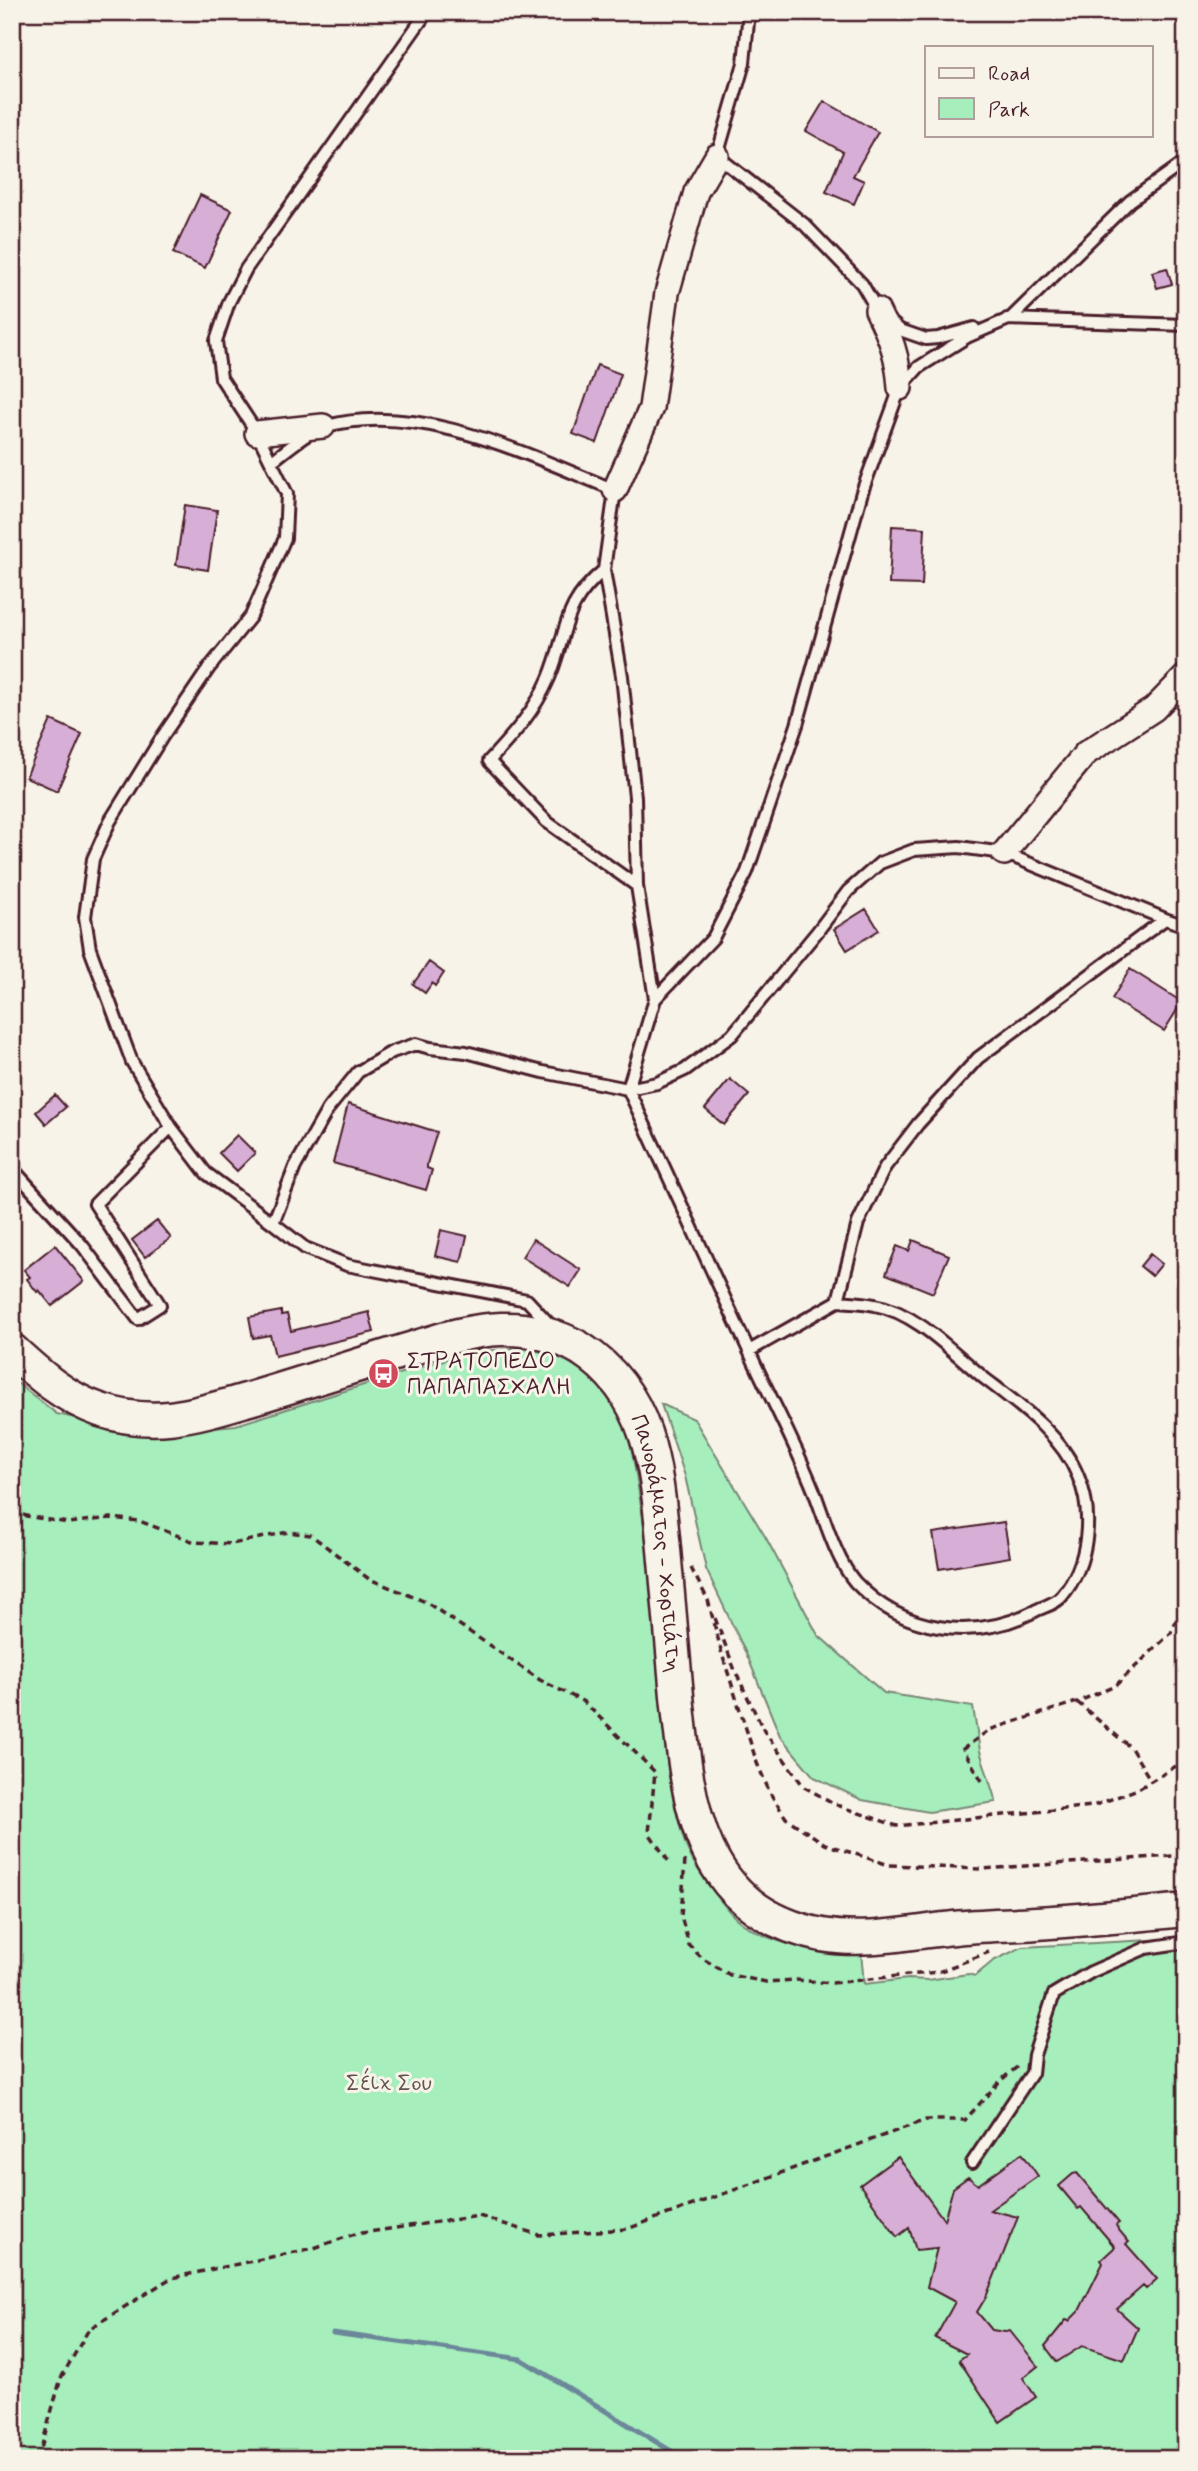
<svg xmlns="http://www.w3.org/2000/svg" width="1198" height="2471" font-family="Mynerve,sans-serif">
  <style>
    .green { fill: #a6eebc; stroke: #788674; stroke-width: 2 }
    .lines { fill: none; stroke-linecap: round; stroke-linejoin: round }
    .stream { stroke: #6c879a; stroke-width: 5 }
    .building { fill: #d7afd6; stroke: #4a1f2b; stroke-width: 2 }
    .lane-casing { stroke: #4a1f2b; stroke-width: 16 }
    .street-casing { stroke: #4a1f2b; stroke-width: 28 }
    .secondary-casing { stroke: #4a1f2b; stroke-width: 37 }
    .path { stroke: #4a1f2b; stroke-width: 3.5; stroke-dasharray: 7 5; stroke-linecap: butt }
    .lane { stroke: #f7f3e8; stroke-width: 10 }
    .street { stroke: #f7f3e8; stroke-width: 23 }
    .secondary { stroke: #f7f3e8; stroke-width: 32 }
    .labels { text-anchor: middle; stroke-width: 6; stroke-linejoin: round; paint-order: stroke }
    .poi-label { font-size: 23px; fill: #4a1f2b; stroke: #f7f3e8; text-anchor: start }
    .street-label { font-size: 23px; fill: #4a1f2b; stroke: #f7f3e8 }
    .park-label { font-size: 23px; fill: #61534f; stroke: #f7f3e8 }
  </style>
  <rect width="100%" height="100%" fill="#f7f3e8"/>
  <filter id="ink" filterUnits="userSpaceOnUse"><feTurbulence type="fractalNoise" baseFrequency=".0143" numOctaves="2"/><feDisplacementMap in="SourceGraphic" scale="14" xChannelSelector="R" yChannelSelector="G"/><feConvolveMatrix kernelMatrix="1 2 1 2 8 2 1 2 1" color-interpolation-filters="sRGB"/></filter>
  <g filter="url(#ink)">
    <path class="green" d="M527,1349C564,1354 597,1375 616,1408C633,1437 635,1472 641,1505C648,1552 654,1599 658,1647C663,1711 664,1778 684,1840C690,1860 703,1878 716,1894C724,1905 733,1918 745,1925C779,1948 821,1950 861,1952L864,1984L908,1979L928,1980L968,1974L975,1976L993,1961L1022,1947L1186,1938V2459H12V1379L57,1414L148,1433L236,1425L472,1351Z
      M661,1404L694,1419L766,1538L818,1635L884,1693L973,1707L980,1751L996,1802L929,1812L862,1800L814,1777L780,1736L749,1660L706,1569L685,1476Z"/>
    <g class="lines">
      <path class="stream" d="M333,2333L521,2359L684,2459"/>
    </g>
    <path class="building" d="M824,101L878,132L853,176L864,181L854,204L826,192L843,152L806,131Z
      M200,195L232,210L205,268L173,253Z
      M1167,268L1172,284L1157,288L1152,272Z
      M597,365L621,374L597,443L573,434Z
      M185,505L217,510L208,570L176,565Z
      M892,526L925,528L922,585L889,584Z
      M51,720L82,734L57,791L26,777Z
      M866,909L879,930L847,950L834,929Z
      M429,962L444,973L435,986L432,983L425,993L413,984Z
      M1130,969L1182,1002L1164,1031L1112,999Z
      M730,1079L749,1095L724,1125L705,1109Z
      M55,1095L66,1107L46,1124L36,1112Z
      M348,1104L437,1132L427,1164V1168L432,1170L426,1190L333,1163Z
      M237,1135L255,1153L237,1171L219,1153Z
      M157,1221L171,1238L145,1257L132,1240Z
      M441,1230L467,1236L461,1262L435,1256Z
      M533,1239L581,1270L570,1287L522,1257Z
      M913,1240L949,1255L933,1293L886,1274L897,1246L909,1251Z
      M55,1245L84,1281L52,1306L39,1290L37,1292L27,1279L30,1277L24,1270Z
      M1150,1254L1162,1264L1152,1276L1140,1266Z
      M281,1311V1315L287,1314L291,1331L369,1312L374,1332L275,1356L270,1335L253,1338L249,1317Z
      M1004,1522L1010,1557L939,1569L933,1533Z
      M1022,2153L1038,2176L990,2210L1018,2217L986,2297L977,2312L992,2330L1005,2332L1010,2331L1038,2366L1023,2378L1036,2397L1000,2422L959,2360L967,2354L935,2338L955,2302L927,2287L937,2248L916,2250L909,2228L897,2237L860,2185L898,2157L944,2220L953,2188L968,2177L978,2185Z
      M1077,2173L1119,2223L1116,2225L1118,2229L1129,2242L1126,2244L1157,2279L1146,2289L1143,2286L1117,2309L1138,2328L1124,2360L1082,2346L1057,2362L1045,2346L1066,2320L1069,2321L1079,2311L1103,2263L1101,2260L1115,2247L1081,2207L1078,2209L1059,2186L1073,2174Z"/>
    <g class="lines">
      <defs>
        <path id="lane" d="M749,12L744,63L717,156L804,224L862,284L877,310L900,330L926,339L938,338L974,328
          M1007,319L1186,325
          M272,461C286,451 310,429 326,426C422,401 527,455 615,490L604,570L622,676L635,797L637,886L655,999
          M604,570C561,606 568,632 549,678C535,711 513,735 489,761L547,822L637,886
          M1165,919L1004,853L959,847L914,850L880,863L848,891L817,932L732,1035L685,1070L657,1083L628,1089L655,999L713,938L747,872L797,725L862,492L900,388L919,367L967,337L1011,318L1130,201L1186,161
          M12,1168L82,1245L138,1319L160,1305L95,1204L171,1127
          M273,1223L206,1173L171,1127L132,1062L90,949L85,917L93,859L110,821L162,737L209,668L251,616L285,538L287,494L257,433L221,378L216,341L229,302L246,269L427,12
          M552,1327L527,1300L347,1265L305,1248L273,1223L295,1167L328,1109L358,1072L392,1052L416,1044L430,1048L466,1052L543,1072L628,1089L749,1351L838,1301L858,1223L885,1167L918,1124L978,1058L1165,919L1186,926
          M749,1351C770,1397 795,1443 814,1491C824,1517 836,1560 855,1582C903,1633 973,1642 1035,1611C1043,1607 1057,1603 1062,1596C1089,1564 1094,1513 1078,1476C1061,1434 1019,1405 984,1378C952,1352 917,1313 875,1305C863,1302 850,1302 838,1301
          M972,2163L1032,2073L1034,2055L1054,1994L1091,1972L1146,1948L1186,1942"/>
        <path id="street" d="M877,310C891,338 898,356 900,388
          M257,433L323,426
          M615,490L651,408L667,293L696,192L717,156
          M1004,853L1086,753L1154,709L1186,676"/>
        <g id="secondary">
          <path id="s1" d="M12,1350C39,1375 65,1398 100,1410C153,1428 195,1415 246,1400C296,1385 346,1369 397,1353C431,1343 465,1330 501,1329C528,1328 558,1335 581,1349C649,1393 656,1465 663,1539C668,1591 672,1643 677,1696C688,1802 696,1910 822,1935C865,1943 912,1932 954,1928C982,1925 1010,1925 1037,1923C1087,1920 1136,1915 1186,1910"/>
        </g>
      </defs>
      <use href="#lane" class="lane-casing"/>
      <use href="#street" class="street-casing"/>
      <use href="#secondary" class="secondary-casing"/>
      <path class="path" d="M12,1510L26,1516L68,1523L111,1518L139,1521L195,1542L232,1544L288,1532L311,1535L369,1579L426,1602L540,1680L584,1702L655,1772L649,1833L669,1862
        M691,1568L708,1600L722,1654L757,1763L770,1793L786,1818L825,1844L889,1865L982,1869L1186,1855
        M715,1618L736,1673L764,1731L804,1787L839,1806L897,1826L1093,1806L1138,1789L1186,1760
        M1077,1702L1131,1748L1151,1781
        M982,1781L963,1749L989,1730L1077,1702L1115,1686L1171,1633L1186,1596
        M685,1860L681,1916L689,1945L703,1959L730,1975L766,1982L796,1980L832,1983L938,1972L989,1952
        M38,2459L61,2378L89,2329L171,2278L314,2248L355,2234L479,2216L539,2235L627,2229L926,2120H965L1000,2081L1017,2067"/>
      <use href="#lane" class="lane"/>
      <use href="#street" class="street"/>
      <use href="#secondary" class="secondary"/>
    </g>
  </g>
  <defs>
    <symbol id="bus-disc" viewBox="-11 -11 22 22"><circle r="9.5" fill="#d1495b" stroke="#f7f3e8"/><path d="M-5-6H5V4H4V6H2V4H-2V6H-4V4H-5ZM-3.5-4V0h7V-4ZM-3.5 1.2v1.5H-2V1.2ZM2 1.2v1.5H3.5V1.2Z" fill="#fff"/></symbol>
  </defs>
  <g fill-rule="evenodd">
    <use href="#bus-disc" x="366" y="1356" width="35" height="35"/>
  </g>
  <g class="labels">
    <g class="poi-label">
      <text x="407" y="1368">ΣΤΡΑΤΟΠΕΔΟ<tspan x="407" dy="26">ΠΑΠΑΠΑΣΧΑΛΗ</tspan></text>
    </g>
    <g class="street-label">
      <text dy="8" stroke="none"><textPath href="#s1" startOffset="824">Πανοράματος - Χορτιάτη</textPath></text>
    </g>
    <g class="park-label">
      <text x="389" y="2090">Σέιχ Σου</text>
    </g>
  </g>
  <rect width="1198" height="2471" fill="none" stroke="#f7f3e8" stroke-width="42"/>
  <rect x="21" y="21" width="1156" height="2429" fill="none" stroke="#4a1f2b" stroke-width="2.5" filter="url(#ink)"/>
  <rect x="925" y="46" width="228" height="91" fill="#f7f3e8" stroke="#b29e9c" stroke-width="2"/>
  <rect x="939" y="68" width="35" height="10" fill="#f7f3e8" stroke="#b29e9c" stroke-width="2"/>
  <text x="988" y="80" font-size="21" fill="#4a1f2b">Road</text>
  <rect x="939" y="98" width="35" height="21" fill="#a6eebc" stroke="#b29e9c" stroke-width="2"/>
  <text x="988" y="116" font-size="21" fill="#4a1f2b">Park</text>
</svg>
